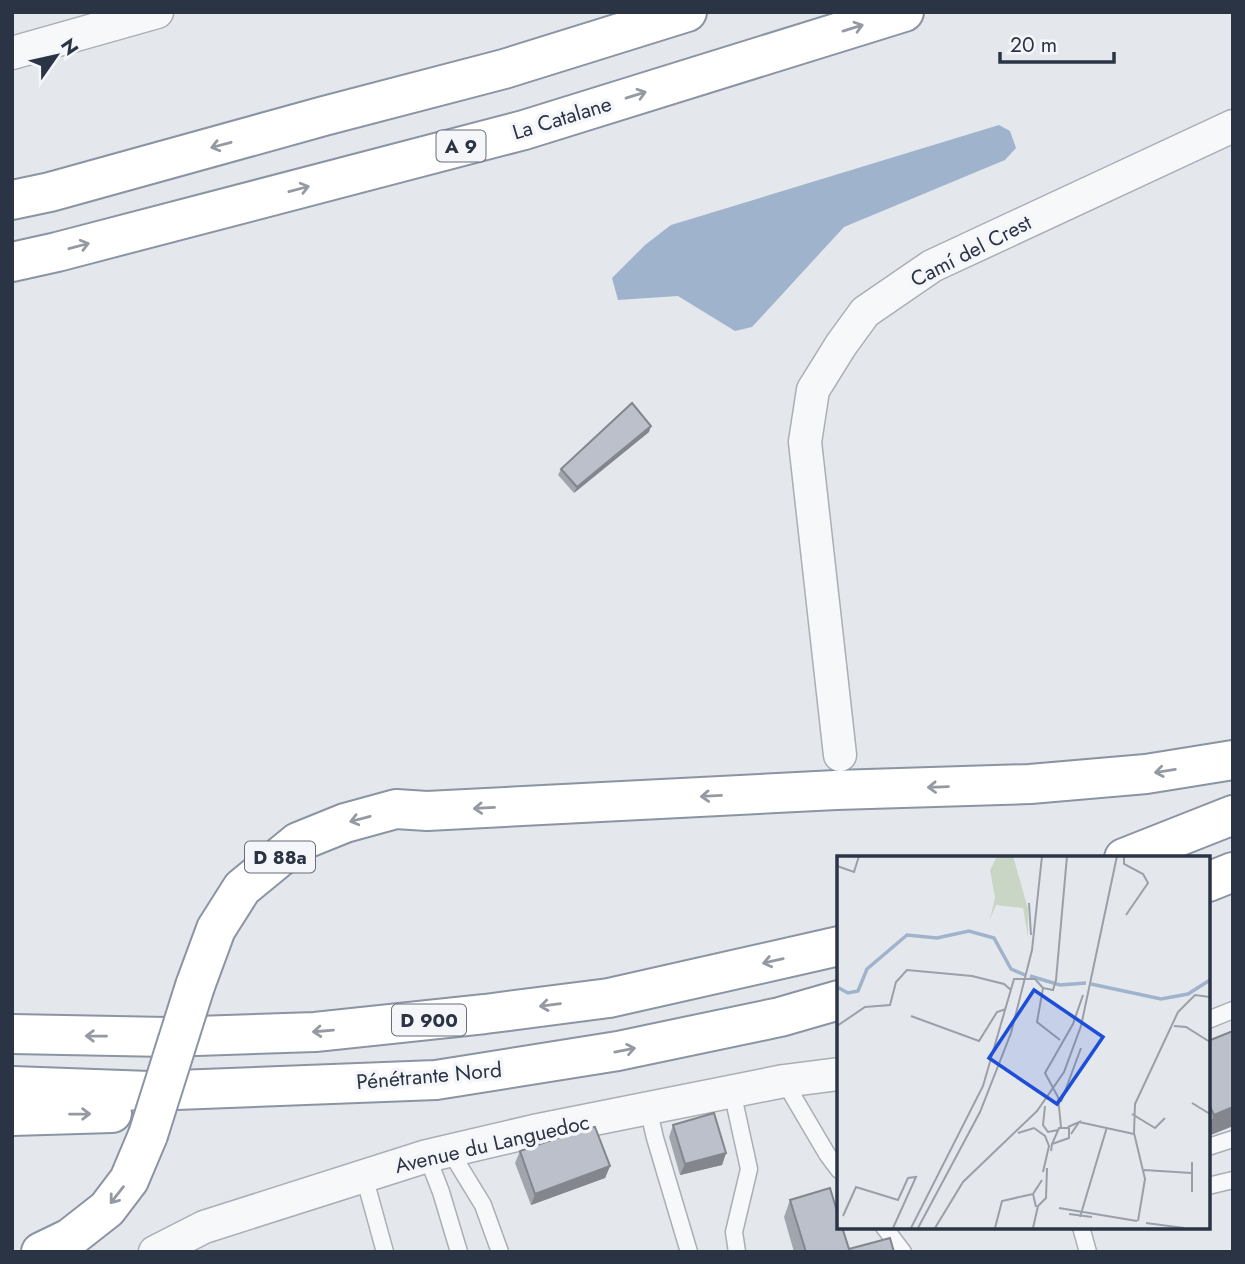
<svg xmlns="http://www.w3.org/2000/svg" width="1245" height="1264" font-family="Jost,sans-serif">
  <style>
    .water { fill: #9fb4cc }
    .lines { fill: none; stroke-linecap: round; stroke-linejoin: round }
    .lane-casing { stroke: #a9aeb7; stroke-width: 19 }
    .street-casing { stroke: #a9aeb7; stroke-width: 35 }
    .highway-casing { stroke: #8b94a3; stroke-width: 42 }
    .lane { stroke: #f7f8fa; stroke-width: 16 }
    .street { stroke: #f7f8fa; stroke-width: 32 }
    .highway { stroke: #fff; stroke-width: 38 }
    .highway-bridge-casing { stroke: #8b94a3; stroke-width: 42; stroke-linecap: butt }
    .highway-bridge { stroke: #fff; stroke-width: 38 }
    .wall { fill: #a1a5ae }
    .shaded-wall { fill: #83868d }
    .building { fill: #bbc0ca; stroke: #83868d; stroke-width: 2 }
    .oneway { stroke: #959aa2 }
    .labels { text-anchor: middle; stroke-width: 7; stroke-linejoin: round; paint-order: stroke }
    .shield { fill: #f4f6f9; stroke: #676e7b; stroke-width: 2 }
    .shield-label { font-size: 19px; font-weight: bold; fill: #2b3445 }
    .street-label { font-size: 21px; fill: #2b3445; stroke: #f4f6f9 }
    .inset-river { fill: none; stroke: #9fb4cc; stroke-width: 3.5 }
    .inset-road { fill: none; stroke: #9a9fa9; stroke-width: 2 }
    .view { fill: #1d4ed8; fill-opacity: 0.15; stroke: #1d4ed8; stroke-width: 3.5 }
    .inset-edge { fill: none; stroke: #2b3445; stroke-width: 3.5 }
  </style>
  <rect width="100%" height="100%" fill="#e4e7ec"/>
  <path class="water" d="M999,125L1010,131L1016,148L1005,160L844,227L752,327L735,331L678,296L618,300L612,278L645,245L671,225Z"/>
  <g class="lines">
    <defs>
      <path id="lane" d="M1208,1020L1233,1010
        M784,1081L827,1154L839,1170
        M732,1091L749,1169L734,1232L737,1252
        M648,1108L655,1138L689,1252
        M1208,1147L1233,1139
        M450,1151L483,1205L500,1252
        M427,1156L441,1192L459,1252
        M364,1176L385,1252
        M1208,1186L1233,1180
        M884,1227L903,1252
        M1081,1227L1088,1252"/>
      <path id="street" d="M12,53L157,12
        M840,755L805,442L813,390L841,345L865,312L932,266L1233,126
        M155,1252L204,1227L427,1156L534,1131L784,1081L839,1074"/>
      <path id="highway" d="M12,200L50,192L324,116L504,69L687,12
        M12,262L57,252L524,130L904,12
        M1124,858L1233,815
        M1208,882L1233,872
        M195,986L216,929L242,888L298,842L345,823L396,809L427,811L836,790L1030,784L1146,774L1233,760
        M12,1034L167,1037L315,1032L485,1014L609,998L839,946
        M12,1086L150,1091L436,1080L618,1051L780,1017L839,1000
        M12,1116L112,1113
        M41,1252L70,1238L107,1209L129,1180L148,1135"/>
    </defs>
    <use href="#lane" class="lane-casing"/>
    <use href="#street" class="street-casing"/>
    <use href="#highway" class="highway-casing"/>
    <use href="#lane" class="lane"/>
    <use href="#street" class="street"/>
    <use href="#highway" class="highway"/>
    <defs>
      <path id="highway-bridge" d="M148,1135L195,986"/>
    </defs>
    <use href="#highway-bridge" class="highway-bridge-casing"/>
    <use href="#highway-bridge" class="highway-bridge"/>
  </g>
  <path class="wall" d="M649,432L574,493L558,475L561,469Z
    M1233,1031V1126L1208,1136V1041Z
    M673,1125L726,1153L722,1165L680,1175L669,1137Z
    M520,1151L610,1166L605,1178L531,1205L515,1163Z
    M790,1200L849,1249L894,1252H794L784,1217Z"/>
  <path class="shaded-wall" d="M651,426L649,432L574,493L577,487Z
    M1233,1107V1126L1208,1136V1130L1214,1115Z
    M726,1153L722,1165L680,1175L685,1164Z
    M610,1166L605,1178L531,1205L535,1194Z"/>
  <path class="building" d="M632,403L651,426L577,487L561,469Z
    M1233,1031V1107L1214,1115L1208,1102V1041Z
    M714,1113L726,1153L685,1164L673,1125Z
    M595,1127L610,1166L535,1194L520,1151L580,1130Z
    M830,1188L839,1218V1227H842L849,1249L890,1238L894,1252H806L790,1200Z"/>
  <defs><path id="oneway-shaft" d="M-6 0H5M1.5-3L5.5 0L1.5 3" fill="none" stroke-width="1.6" stroke-linecap="round" stroke-linejoin="round" transform="scale(1.75)"/></defs>
  <g class="oneway">
    <use href="#oneway-shaft" transform="translate(853 28) rotate(-17)"/>
    <use href="#oneway-shaft" transform="translate(636 95) rotate(-17)"/>
    <use href="#oneway-shaft" transform="translate(221 145) rotate(165)"/>
    <use href="#oneway-shaft" transform="translate(299 189) rotate(-15)"/>
    <use href="#oneway-shaft" transform="translate(79 246) rotate(-15)"/>
    <use href="#oneway-shaft" transform="translate(1165 771) rotate(171)"/>
    <use href="#oneway-shaft" transform="translate(938 787) rotate(178)"/>
    <use href="#oneway-shaft" transform="translate(711 796) rotate(177)"/>
    <use href="#oneway-shaft" transform="translate(484 808) rotate(177)"/>
    <use href="#oneway-shaft" transform="translate(360 819) rotate(165)"/>
    <use href="#oneway-shaft" transform="translate(773 961) rotate(167)"/>
    <use href="#oneway-shaft" transform="translate(550 1005) rotate(173)"/>
    <use href="#oneway-shaft" transform="translate(323 1031) rotate(175)"/>
    <use href="#oneway-shaft" transform="translate(96 1036) rotate(-179)"/>
    <use href="#oneway-shaft" transform="translate(625 1050) rotate(-11)"/>
    <use href="#oneway-shaft" transform="translate(80 1114) rotate(-1)"/>
    <use href="#oneway-shaft" transform="translate(117 1195) rotate(128)"/>
  </g>
  <g class="labels">
    <g class="shield">
      <rect x="436.5" y="130.5" width="49" height="31" rx="5"/>
      <rect x="245" y="841.5" width="70" height="31" rx="5"/>
      <rect x="392" y="1004.5" width="74" height="31" rx="5"/>
    </g>
    <g class="shield-label">
      <text x="461" y="153">A 9</text>
      <text x="280" y="864">D 88a</text>
      <text x="429" y="1027">D 900</text>
    </g>
    <g class="street-label">
      <text transform="translate(562 118) rotate(-17)" y="7">La Catalane</text>
      <text transform="translate(971 251) rotate(-27)" y="7">Camí del Crest</text>
      <text transform="translate(429 1076) rotate(-5)" y="7">Pénétrante Nord</text>
      <text transform="translate(492 1144) rotate(-13)" y="7">Avenue du Languedoc</text>
    </g>
  </g>
  <g transform="translate(837 856)">
    <rect width="373" height="373" fill="#e4e7ec"/>
    <path d="M160,0H176L191,53V81L186,52L159,49L153,63L158,42L153,14Z" fill="#c9d6c5"/>
    <path class="inset-river" d="M193,120L223,129L249,127M254,128L324,143L351,138L373,124M0,131L11,137L21,135L30,113L70,79L100,82L132,75L157,82L174,113L188,119"/>
    <path class="inset-road" d="M287,0V8L306,18L311,27L289,59M0,10L17,16L22,0M192,47L194,79M206,132L216,134L219,124L230,0M206,132L200,166L223,184M74,160L142,185L160,156L169,153M0,170L28,151L53,149L59,126L70,114L135,120L167,128L174,134M337,170L349,171L373,186M224,246L244,192M355,247L373,258M208,250L206,269L211,276L221,274M295,258L318,272L328,262M242,266L297,278M224,271L221,241L208,217L236,168L246,139M231,271L242,266L234,278M181,277L197,272L208,280L212,290L206,316M214,295L215,288L222,272H232V282L215,288M307,314L355,317M355,336V306M199,351L196,338L205,324M222,352L300,365M232,358L255,361M6,360L19,331L61,344L71,322L79,321L56,372M243,361L270,271M301,365L308,323L297,277L298,248L341,156L358,139L373,141M309,367L347,372M74,372L146,230L177,123H198L206,132M81,372L143,256L174,177L195,94L205,0M98,372L126,326L200,255L227,216L244,170L280,0M158,372L165,345L196,338M196,372L201,350L209,342L210,312"/>
    <path class="view" d="M197,134L266,181L220,248L152,202Z"/>
    <rect width="373" height="373" class="inset-edge"/>
  </g>
  <rect width="1245" height="1264" fill="none" stroke="#2b3445" stroke-width="28"/>
  <g transform="translate(56 56) rotate(56)" stroke="#f4f6f9" stroke-width="5" paint-order="stroke">
  <path d="M0-5L12 26L0 18L-12 26Z" fill="#2b3445"/>
  <text y="-10" font-size="19" font-weight="bold" text-anchor="middle" fill="#2b3445">N</text>
  </g>
  <path d="M1000 52v10h114v-10" fill="none" stroke="#2b3445" stroke-width="3.5"/>
  <text x="1010" y="52" font-size="21" fill="#2b3445" stroke="#f4f6f9" stroke-width="5" paint-order="stroke">20 m</text>
</svg>
